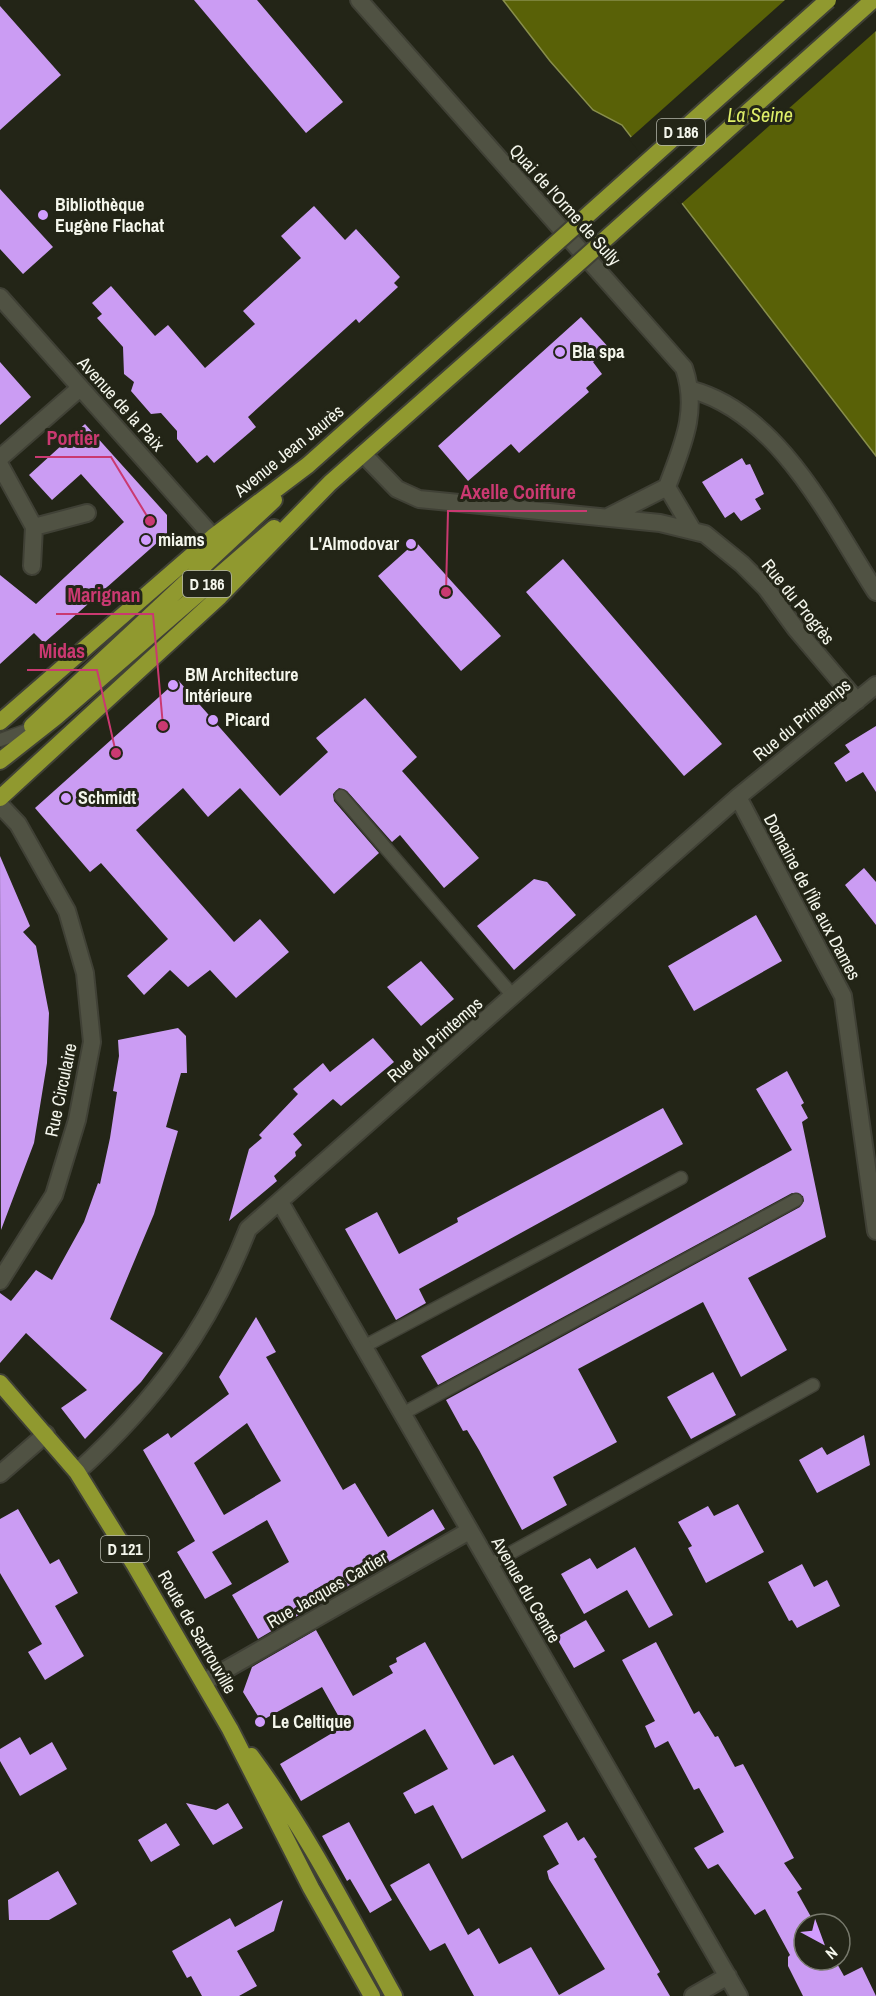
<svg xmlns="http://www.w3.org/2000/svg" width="876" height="1996" font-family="'Archivo Narrow',sans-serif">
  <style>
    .water { fill: #596107; stroke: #888e4c; stroke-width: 1.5 }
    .pier { fill: #232517 }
    .building { fill: #cb9cf3; fill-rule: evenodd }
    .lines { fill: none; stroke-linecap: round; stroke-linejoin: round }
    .service-casing { stroke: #404136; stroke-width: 15 }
    .minor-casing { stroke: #404136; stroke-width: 20 }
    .primary-casing { stroke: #404136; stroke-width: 20 }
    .service { stroke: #505243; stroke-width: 12 }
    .minor { stroke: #505243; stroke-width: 16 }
    .primary { stroke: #90992f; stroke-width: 16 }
    .primary-bridge-casing { stroke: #404136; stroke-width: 20; stroke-linecap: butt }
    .primary-bridge { stroke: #90992f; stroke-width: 16 }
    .poi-dot { fill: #d19dfe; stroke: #232517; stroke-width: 2 }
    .labels { text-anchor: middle; stroke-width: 6; stroke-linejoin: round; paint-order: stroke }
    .shield { fill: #232517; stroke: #b5b7ac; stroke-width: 1.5 }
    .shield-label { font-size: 16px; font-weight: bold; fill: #f4f6ec }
    .poi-label { font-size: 18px; font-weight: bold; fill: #f4f6ec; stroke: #232517; text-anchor: start }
    .street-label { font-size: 18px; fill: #f4f6ec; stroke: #232517 }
    .water-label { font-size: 20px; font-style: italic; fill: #e0f069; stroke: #232517 }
    .leader { fill: none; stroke: #ca3971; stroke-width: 2 }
    .callout-dot { fill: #ca3971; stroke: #232517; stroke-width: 2 }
    .callout-label { font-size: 20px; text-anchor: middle; font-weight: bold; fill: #ca3971; stroke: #232517; stroke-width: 6; stroke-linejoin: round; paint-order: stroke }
  </style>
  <rect width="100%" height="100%" fill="#232517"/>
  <path class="water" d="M503,0H876V456L622,125L593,110L550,61Z"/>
  <path class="pier" d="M785,0H876V31L680,205L629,139Z"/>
  <path class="building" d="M194,0H257L343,102L306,133Z
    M0,6L61,75L0,130Z
    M0,189L53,247L23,274L0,249Z
    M314,206L345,240L356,229L400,277L394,283L398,287L359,323L356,319L248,417L256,427L214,463L207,455L197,463L177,439V431L161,413L151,414L131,391L134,382L124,374L123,347L97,318L102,314L92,303L111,286L155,336L168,325L205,368L255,324L243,311L301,258L281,236Z
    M581,317L610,349L593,362L602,374L586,388L589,392L519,453L511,444L468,481L438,446Z
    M0,362L31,397L0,425Z
    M85,424L167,515V534L44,643L34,633L0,664V575L36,604L124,522L81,474L52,500L29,475Z
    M742,458L746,465L750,464L764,494L755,499L761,509L741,521L734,512L725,518L702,482Z
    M416,542L501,636L461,671L378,576Z
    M563,559L722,744L684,776L526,592Z
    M178,680L280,796L328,752L316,738L365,698L417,757L402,771L479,858L444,888L400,835L392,842L347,791L339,788L333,794L334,801L379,853L334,894L240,788L208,817L183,788L136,830L234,942L260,919L289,952L236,998L210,970L188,987L170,970L144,995L127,976L168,939L101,863L90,872L35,808Z
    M876,726V792L863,772L846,782L834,763L850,752L845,745Z
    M0,856L30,926L23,932L36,946L49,1013L47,1063L34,1143L1,1230Z
    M864,868L876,882V925L845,885Z
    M534,879L547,882L576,915L514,970L477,926Z
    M756,915L782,961L694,1011L668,966Z
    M421,961L454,999L421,1026L387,987Z
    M178,1028L186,1036L187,1073H181L166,1127L178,1131L154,1214L110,1319L163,1353L141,1382L85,1439L61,1408L87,1390L26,1333L0,1363V1293L11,1301L36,1270L52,1280L84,1222L98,1183L100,1184L110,1138L117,1092L113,1091L119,1056L118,1040Z
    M373,1038L394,1062L341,1106L333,1099L293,1134L302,1145L295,1152L296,1156L274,1176L277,1181L229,1221L249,1149L262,1138L259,1135L298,1094L293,1089L323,1063L330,1072Z
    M787,1071L804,1103L801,1105L808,1118L802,1122L826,1237L748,1278L787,1350L741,1377L703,1302L578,1369L617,1442L553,1477L567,1505L522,1530L479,1450L467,1430L463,1431L446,1400L800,1207L804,1201L803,1196L792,1193L438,1385L421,1356L792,1150L756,1089Z
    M663,1108L683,1144L419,1289L426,1303L396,1320L345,1229L377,1212L399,1254L458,1222L457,1218Z
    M256,1317L276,1352L266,1357L343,1490L355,1483L388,1537L433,1509L445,1529L258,1639L232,1595L289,1562L267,1520L212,1552L232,1584L205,1599L177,1552L195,1541L143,1450L168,1433L171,1438L229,1394L219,1377ZM247,1423L281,1481L224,1515L194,1463Z
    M713,1372L736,1415L691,1439L667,1397Z
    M864,1435L870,1465L817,1493L799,1460L822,1447L827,1455Z
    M738,1504L764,1552L706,1583L688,1548L692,1546L678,1522L708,1506L714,1516Z
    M18,1509L50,1564L59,1559L78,1593L55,1606L84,1656L45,1680L28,1652L42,1644L0,1573V1519Z
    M635,1547L673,1615L649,1628L627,1590L584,1614L561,1574L590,1558L597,1569Z
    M802,1564L814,1587L827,1580L840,1606L797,1628L792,1620L789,1621L768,1582Z
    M586,1620L605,1651L574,1668L556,1637Z
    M316,1630L353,1696L393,1673L389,1666L397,1662L396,1658L425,1642L494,1765L513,1755L546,1811L462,1859L433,1805L415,1814L403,1793L448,1769L425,1729L301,1801L280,1764L344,1726L322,1687L261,1721L243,1692L252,1667Z
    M656,1642L694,1714L699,1711L715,1737L718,1736L735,1767L743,1764L794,1858L784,1863L802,1889L797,1892L815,1924H804V1960H835L844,1976L862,1967L876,1996H803L788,1966V1957L790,1955L765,1909L755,1915L718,1864L708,1869L694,1848L724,1832L699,1788L694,1790L668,1741L655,1748L645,1726L655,1721L622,1660Z
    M20,1737L30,1755L52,1742L67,1769L20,1796L0,1761V1749Z
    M186,1803L216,1810L228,1803L243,1828L213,1845Z
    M349,1822L392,1900L370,1913L350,1879L347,1881L322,1836Z
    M567,1822L578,1841L584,1837L597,1857L594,1859L660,1972L657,1974L670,1996H474L445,1943L430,1951L390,1885L429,1863L468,1935L479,1928L499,1964L531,1947L559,1995L605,1969L549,1879L547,1871L559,1864L543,1836Z
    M166,1823L180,1845L151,1862L138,1840Z
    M58,1871L77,1904L49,1920H9L8,1900Z
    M283,1900L274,1931L237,1951L257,1986L239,1996H202L191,1976L187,1978L172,1951L230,1918L235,1927Z"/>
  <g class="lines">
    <defs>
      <path id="service" d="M0,740L28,730
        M341,796L514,997
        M363,1347L681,1178
        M402,1414L796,1200
        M489,1565L813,1385"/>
      <path id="minor" d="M359,0L684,368C699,412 682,446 667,487L608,517
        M0,297L213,537
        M692,390C780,414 830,521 876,592
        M363,454L397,489L419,499L660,523L705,534L742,564L766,588L796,629L857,701
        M0,458L80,388
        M0,465L34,527L87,513
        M667,487L692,529
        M32,566L34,527
        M738,797L843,996L876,1231
        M0,805L18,824L67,911L85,973L92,1042L77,1120L54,1195L0,1281
        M280,1202L739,1996
        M77,1472C156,1401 209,1328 248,1229L738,797L876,685
        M0,1474L46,1434
        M204,1682L469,1531
        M693,1996L728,1976"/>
      <path id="primary" d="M0,722L213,537L308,465L534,263
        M32,726L274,500
        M0,761L56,717L274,528
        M0,798L220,596L330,483L554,285
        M0,1383L77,1472L134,1564L230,1729L311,1888L372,1996
        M251,1756C306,1830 349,1915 394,1996"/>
    </defs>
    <use href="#service" class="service-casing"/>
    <use href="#minor" class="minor-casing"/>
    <use href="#primary" class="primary-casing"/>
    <use href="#service" class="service"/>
    <use href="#minor" class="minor"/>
    <use href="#primary" class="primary"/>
    <defs>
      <path id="primary-bridge" d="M534,263L828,0
        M554,285L873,0"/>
    </defs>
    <use href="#primary-bridge" class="primary-bridge-casing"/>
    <use href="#primary-bridge" class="primary-bridge"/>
  </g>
  <g class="poi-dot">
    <circle cx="43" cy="215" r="6"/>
    <circle cx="560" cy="352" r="6"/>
    <circle cx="146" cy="540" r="6"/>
    <circle cx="411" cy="544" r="6"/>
    <circle cx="173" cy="685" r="6"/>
    <circle cx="213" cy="720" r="6"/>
    <circle cx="66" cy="798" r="6"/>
    <circle cx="260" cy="1722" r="6"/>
  </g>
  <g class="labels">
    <g class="shield">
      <rect x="657" y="119" width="48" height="26" rx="4.5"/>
      <rect x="183" y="571" width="48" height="26" rx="4.5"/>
      <rect x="101" y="1536" width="48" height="26" rx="4.5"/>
    </g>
    <g class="shield-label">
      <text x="681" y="138">D 186</text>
      <text x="207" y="590">D 186</text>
      <text x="125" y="1555">D 121</text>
    </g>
    <g class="poi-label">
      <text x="55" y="211">Bibliothèque<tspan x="55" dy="21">Eugène Flachat</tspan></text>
      <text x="572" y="358">Bla spa</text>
      <text x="158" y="546">miams</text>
      <text x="399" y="550" text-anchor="end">L'Almodovar</text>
      <text x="185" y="681">BM Architecture<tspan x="185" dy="21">Intérieure</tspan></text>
      <text x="225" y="726">Picard</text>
      <text x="78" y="804">Schmidt</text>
      <text x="272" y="1728">Le Celtique</text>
    </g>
    <g class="street-label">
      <text transform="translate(565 205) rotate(48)" y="6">Quai de l'Orme de Sully</text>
      <text transform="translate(121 404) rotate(48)" y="6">Avenue de la Paix</text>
      <text transform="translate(289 451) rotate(-39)" y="6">Avenue Jean Jaurès</text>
      <text transform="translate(798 602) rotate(51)" y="6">Rue du Progrès</text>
      <text transform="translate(802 720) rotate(-39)" y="6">Rue du Printemps</text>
      <text transform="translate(812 897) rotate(62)" y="6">Domaine de l'Île aux Dames</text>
      <text transform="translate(435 1040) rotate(-41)" y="6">Rue du Printemps</text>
      <text transform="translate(61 1090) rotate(-78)" y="6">Rue Circulaire</text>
      <text transform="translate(327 1590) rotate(-30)" y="6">Rue Jacques Cartier</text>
      <text transform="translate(526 1590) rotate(60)" y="6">Avenue du Centre</text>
      <text transform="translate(197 1632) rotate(60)" y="6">Route de Sartrouville</text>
    </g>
    <g class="water-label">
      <text x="760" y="122">La Seine</text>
    </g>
  </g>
  <path class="leader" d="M150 521L111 457H35M446 592L448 511H587M163 726L153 614H56M116 753L97 670H27"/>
  <g class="callout-dot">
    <circle cx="150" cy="521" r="6"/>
    <circle cx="446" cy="592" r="6"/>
    <circle cx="163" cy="726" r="6"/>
    <circle cx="116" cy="753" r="6"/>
  </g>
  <g class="callout-label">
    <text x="73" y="445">Portier</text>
    <text x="518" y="499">Axelle Coiffure</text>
    <text x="104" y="602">Marignan</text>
    <text x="62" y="658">Midas</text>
  </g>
  <g transform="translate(822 1942) rotate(139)"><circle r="28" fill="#232517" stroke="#77796c" stroke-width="1.5"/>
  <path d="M0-4.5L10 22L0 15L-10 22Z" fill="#d19dfe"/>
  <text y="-9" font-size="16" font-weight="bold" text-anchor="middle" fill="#f4f6ec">N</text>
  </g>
</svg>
